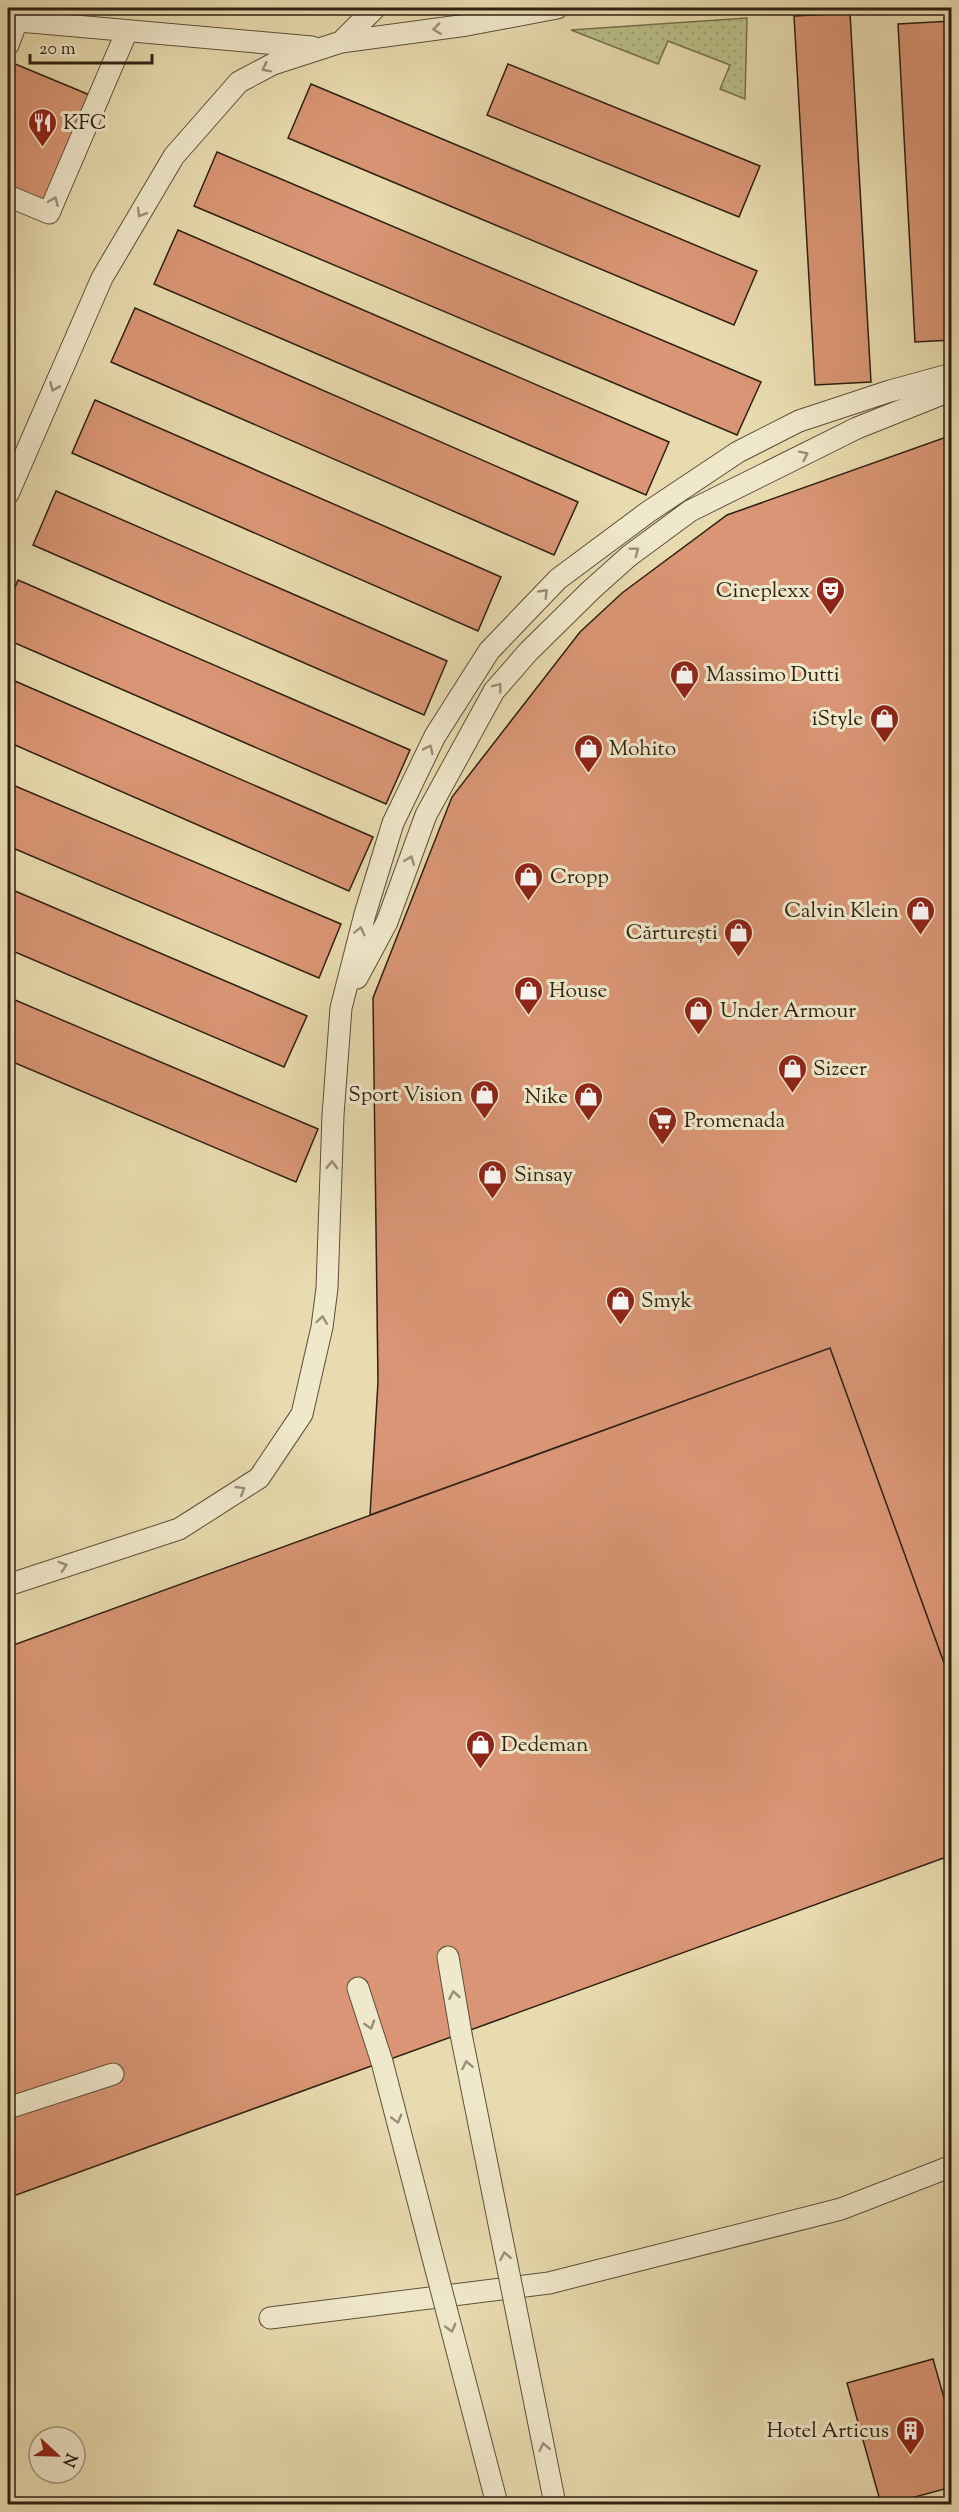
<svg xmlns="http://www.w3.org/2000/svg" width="959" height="2512" font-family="'Sorts Mill Goudy',serif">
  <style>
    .grass { fill: url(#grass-dots); stroke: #74704e; stroke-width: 1.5 }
    .building { fill: #d99575; stroke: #2f2113; stroke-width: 1.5 }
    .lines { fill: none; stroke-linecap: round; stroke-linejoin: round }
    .lane-casing { stroke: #5d503a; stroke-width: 23 }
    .lane { stroke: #f0e8cb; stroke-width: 21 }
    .lane-bridge-casing { stroke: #5d503a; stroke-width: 23; stroke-linecap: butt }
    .lane-bridge { stroke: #f0e8cb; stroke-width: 21 }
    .oneway { stroke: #998e78 }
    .labels { text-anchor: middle; stroke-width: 6; stroke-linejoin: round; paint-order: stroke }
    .poi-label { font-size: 21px; fill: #2f2113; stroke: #f0e8cb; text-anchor: start }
  </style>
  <defs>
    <pattern id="grass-dots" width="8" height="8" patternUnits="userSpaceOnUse" patternTransform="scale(1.5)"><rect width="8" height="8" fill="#babf88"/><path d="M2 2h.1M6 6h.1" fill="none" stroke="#a0a474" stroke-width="1.8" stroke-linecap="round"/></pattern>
  </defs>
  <rect width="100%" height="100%" fill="#e8dbaf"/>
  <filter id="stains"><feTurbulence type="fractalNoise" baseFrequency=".00333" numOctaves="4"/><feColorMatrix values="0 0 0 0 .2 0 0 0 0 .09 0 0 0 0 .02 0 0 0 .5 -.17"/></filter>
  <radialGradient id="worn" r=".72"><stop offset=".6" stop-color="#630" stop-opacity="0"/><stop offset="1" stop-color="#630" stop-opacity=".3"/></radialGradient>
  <path class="grass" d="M747,18L745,99L720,89L730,65L668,41L658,64L571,30Z"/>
  <path class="building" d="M850,13L871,382L815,385L794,16Z
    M952,21V340L915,342L898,24Z
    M8,61L97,98L49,213L8,196Z
    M508,64L760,166L739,217L487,115Z
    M311,84L757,271L734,325L288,138Z
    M217,152L761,382L737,435L194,206Z
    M178,230L669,442L646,495L154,284Z
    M135,308L578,502L554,555L111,362Z
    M95,400L501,577L478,631L72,453Z
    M952,435V1685L830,1348L370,1515L378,1382L373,998L452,797L580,632L622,593L727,515Z
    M56,491L447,661L424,715L33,545Z
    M18,580L410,750L386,804L8,640V605Z
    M8,678L373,837L349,891L8,742Z
    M8,783L341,924L319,978L8,846Z
    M8,888L307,1016L284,1067L8,949Z
    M8,997L318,1129L296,1182L8,1060Z
    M830,1348L952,1685V1855L8,2198V1647Z
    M933,2359L952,2426V2487L889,2504H881L847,2383Z"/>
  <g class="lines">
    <defs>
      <path id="lane" d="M8,20L312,47
        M341,42L375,8
        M8,45L17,21
        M8,196L49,213L127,31
        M8,494L102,278L174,156L239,82L273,64L341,42L467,25L557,8
        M357,978L387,922L426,815L494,691L528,652L591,590L629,556L690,511L857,428L952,390
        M8,1585L179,1529L259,1478L302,1414L322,1327L327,1288L333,1115L341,1008L365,914L393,823L435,736L489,651L558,579L648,512L738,452L799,421L890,391L952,374
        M448,1957L461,2034
        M358,1988L382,2062
        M8,2108L113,2074
        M270,2318L549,2283L841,2209L952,2166"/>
    </defs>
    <use href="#lane" class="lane-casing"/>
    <use href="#lane" class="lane"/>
    <defs>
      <path id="lane-bridge" d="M461,2034L555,2504
        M382,2062L497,2504"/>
    </defs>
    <use href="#lane-bridge" class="lane-bridge-casing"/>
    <use href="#lane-bridge" class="lane-bridge"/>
  </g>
  <defs><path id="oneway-chevron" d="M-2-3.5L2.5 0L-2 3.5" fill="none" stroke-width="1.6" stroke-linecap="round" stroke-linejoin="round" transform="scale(1.5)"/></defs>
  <g class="oneway">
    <use href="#oneway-chevron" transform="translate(437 29) rotate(172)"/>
    <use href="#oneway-chevron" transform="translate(266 68) rotate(153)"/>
    <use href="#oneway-chevron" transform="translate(54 201) rotate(-67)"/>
    <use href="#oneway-chevron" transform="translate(141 213) rotate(121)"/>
    <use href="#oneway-chevron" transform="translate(54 387) rotate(114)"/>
    <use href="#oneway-chevron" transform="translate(804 455) rotate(-26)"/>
    <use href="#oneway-chevron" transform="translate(635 551) rotate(-37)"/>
    <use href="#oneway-chevron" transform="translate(544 593) rotate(-46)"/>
    <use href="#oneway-chevron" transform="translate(498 687) rotate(-52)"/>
    <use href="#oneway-chevron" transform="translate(429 749) rotate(-64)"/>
    <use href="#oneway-chevron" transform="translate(410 860) rotate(-70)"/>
    <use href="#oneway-chevron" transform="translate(360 931) rotate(-76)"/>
    <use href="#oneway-chevron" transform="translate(332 1165) rotate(-88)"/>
    <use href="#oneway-chevron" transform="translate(322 1320) rotate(-82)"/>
    <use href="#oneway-chevron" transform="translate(241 1490) rotate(-31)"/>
    <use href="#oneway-chevron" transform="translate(63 1566) rotate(-18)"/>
    <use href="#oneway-chevron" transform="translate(454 1995) rotate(-100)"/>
    <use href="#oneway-chevron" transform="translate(370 2025) rotate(72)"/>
    <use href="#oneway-chevron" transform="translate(467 2065) rotate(-101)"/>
    <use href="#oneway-chevron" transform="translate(397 2119) rotate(75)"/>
    <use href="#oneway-chevron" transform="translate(505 2256) rotate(-101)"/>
    <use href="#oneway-chevron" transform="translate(451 2328) rotate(75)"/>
    <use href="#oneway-chevron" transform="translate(544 2447) rotate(-101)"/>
  </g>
  <defs>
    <symbol id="restaurant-pin" viewBox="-11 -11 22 30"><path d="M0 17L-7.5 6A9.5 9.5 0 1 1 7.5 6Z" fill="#8f2418" stroke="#f0e8cb"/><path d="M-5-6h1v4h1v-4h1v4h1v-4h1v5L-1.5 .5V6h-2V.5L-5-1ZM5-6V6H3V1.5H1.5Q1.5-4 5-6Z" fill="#fff"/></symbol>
    <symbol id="theatre-pin" viewBox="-11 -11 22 30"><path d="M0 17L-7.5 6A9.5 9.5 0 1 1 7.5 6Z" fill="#8f2418" stroke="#f0e8cb"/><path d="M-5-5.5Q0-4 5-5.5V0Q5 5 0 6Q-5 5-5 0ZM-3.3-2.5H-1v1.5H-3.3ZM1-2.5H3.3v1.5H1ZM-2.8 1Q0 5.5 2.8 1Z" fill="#fff"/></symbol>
    <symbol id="shop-pin" viewBox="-11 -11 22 30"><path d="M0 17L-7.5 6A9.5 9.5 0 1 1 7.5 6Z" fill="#8f2418" stroke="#f0e8cb"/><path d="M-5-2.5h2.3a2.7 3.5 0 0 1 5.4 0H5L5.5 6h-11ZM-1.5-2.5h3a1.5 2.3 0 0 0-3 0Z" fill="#fff"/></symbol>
    <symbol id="supermarket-pin" viewBox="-11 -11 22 30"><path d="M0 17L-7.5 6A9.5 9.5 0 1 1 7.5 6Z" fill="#8f2418" stroke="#f0e8cb"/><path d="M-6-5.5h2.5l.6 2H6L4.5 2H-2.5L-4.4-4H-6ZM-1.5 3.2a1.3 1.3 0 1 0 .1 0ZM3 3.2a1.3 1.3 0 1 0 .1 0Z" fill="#fff"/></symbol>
    <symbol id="building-pin" viewBox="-11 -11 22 30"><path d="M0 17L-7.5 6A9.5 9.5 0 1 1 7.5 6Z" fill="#8f2418" stroke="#f0e8cb"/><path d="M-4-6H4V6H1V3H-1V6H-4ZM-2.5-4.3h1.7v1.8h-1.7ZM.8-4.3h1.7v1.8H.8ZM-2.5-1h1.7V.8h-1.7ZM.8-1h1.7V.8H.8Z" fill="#fff"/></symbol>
  </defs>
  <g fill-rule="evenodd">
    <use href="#restaurant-pin" x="26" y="106" width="33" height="45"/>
    <use href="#theatre-pin" x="814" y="574" width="33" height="45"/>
    <use href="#shop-pin" x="668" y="658" width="33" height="45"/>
    <use href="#shop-pin" x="868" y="702" width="33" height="45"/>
    <use href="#shop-pin" x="572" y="732" width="33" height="45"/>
    <use href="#shop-pin" x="512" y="860" width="33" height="45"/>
    <use href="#shop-pin" x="904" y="894" width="33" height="45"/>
    <use href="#shop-pin" x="722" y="916" width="33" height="45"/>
    <use href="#shop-pin" x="512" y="974" width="33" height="45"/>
    <use href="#shop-pin" x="682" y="994" width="33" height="45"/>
    <use href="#shop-pin" x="776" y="1052" width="33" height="45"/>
    <use href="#shop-pin" x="468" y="1078" width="33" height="45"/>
    <use href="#shop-pin" x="572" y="1080" width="33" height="45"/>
    <use href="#supermarket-pin" x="646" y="1104" width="33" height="45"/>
    <use href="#shop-pin" x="476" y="1158" width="33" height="45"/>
    <use href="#shop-pin" x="604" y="1284" width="33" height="45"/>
    <use href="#shop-pin" x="464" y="1728" width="33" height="45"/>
    <use href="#building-pin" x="894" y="2414" width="33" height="45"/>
  </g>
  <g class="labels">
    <g class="poi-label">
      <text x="63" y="129">KFC</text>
      <text x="810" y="597" text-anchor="end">Cineplexx</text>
      <text x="706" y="681">Massimo Dutti</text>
      <text x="863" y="725" text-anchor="end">iStyle</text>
      <text x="609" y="755">Mohito</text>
      <text x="550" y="883">Cropp</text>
      <text x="899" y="917" text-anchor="end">Calvin Klein</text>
      <text x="718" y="939" text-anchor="end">Cărturești</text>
      <text x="549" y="997">House</text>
      <text x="720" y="1017">Under Armour</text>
      <text x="813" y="1075">Sizeer</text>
      <text x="463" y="1101" text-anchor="end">Sport Vision</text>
      <text x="568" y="1103" text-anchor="end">Nike</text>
      <text x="684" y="1127">Promenada</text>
      <text x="514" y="1181">Sinsay</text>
      <text x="641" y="1307">Smyk</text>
      <text x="501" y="1751">Dedeman</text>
      <text x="889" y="2437" text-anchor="end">Hotel Articus</text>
    </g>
  </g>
  <rect width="959" height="2512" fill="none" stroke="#e8dbaf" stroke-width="30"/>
  <rect x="9" y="9" width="941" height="2494" fill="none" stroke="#2f2113" stroke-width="3"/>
  <rect x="15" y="15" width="929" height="2482" fill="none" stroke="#2f2113" stroke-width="1.5"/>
  <g transform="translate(57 2455) rotate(112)"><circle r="28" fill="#f0e8cb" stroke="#a39881" stroke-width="1.5"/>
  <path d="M0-4.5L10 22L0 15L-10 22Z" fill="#8f2418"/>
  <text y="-9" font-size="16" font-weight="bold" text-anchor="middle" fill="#2f2113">N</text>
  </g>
  <path d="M30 54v9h122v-9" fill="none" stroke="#2f2113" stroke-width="3"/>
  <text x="39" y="54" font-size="18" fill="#2f2113" stroke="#f0e8cb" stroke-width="4.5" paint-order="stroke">20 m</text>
  <rect width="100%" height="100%" filter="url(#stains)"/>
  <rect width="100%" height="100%" fill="url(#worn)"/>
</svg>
